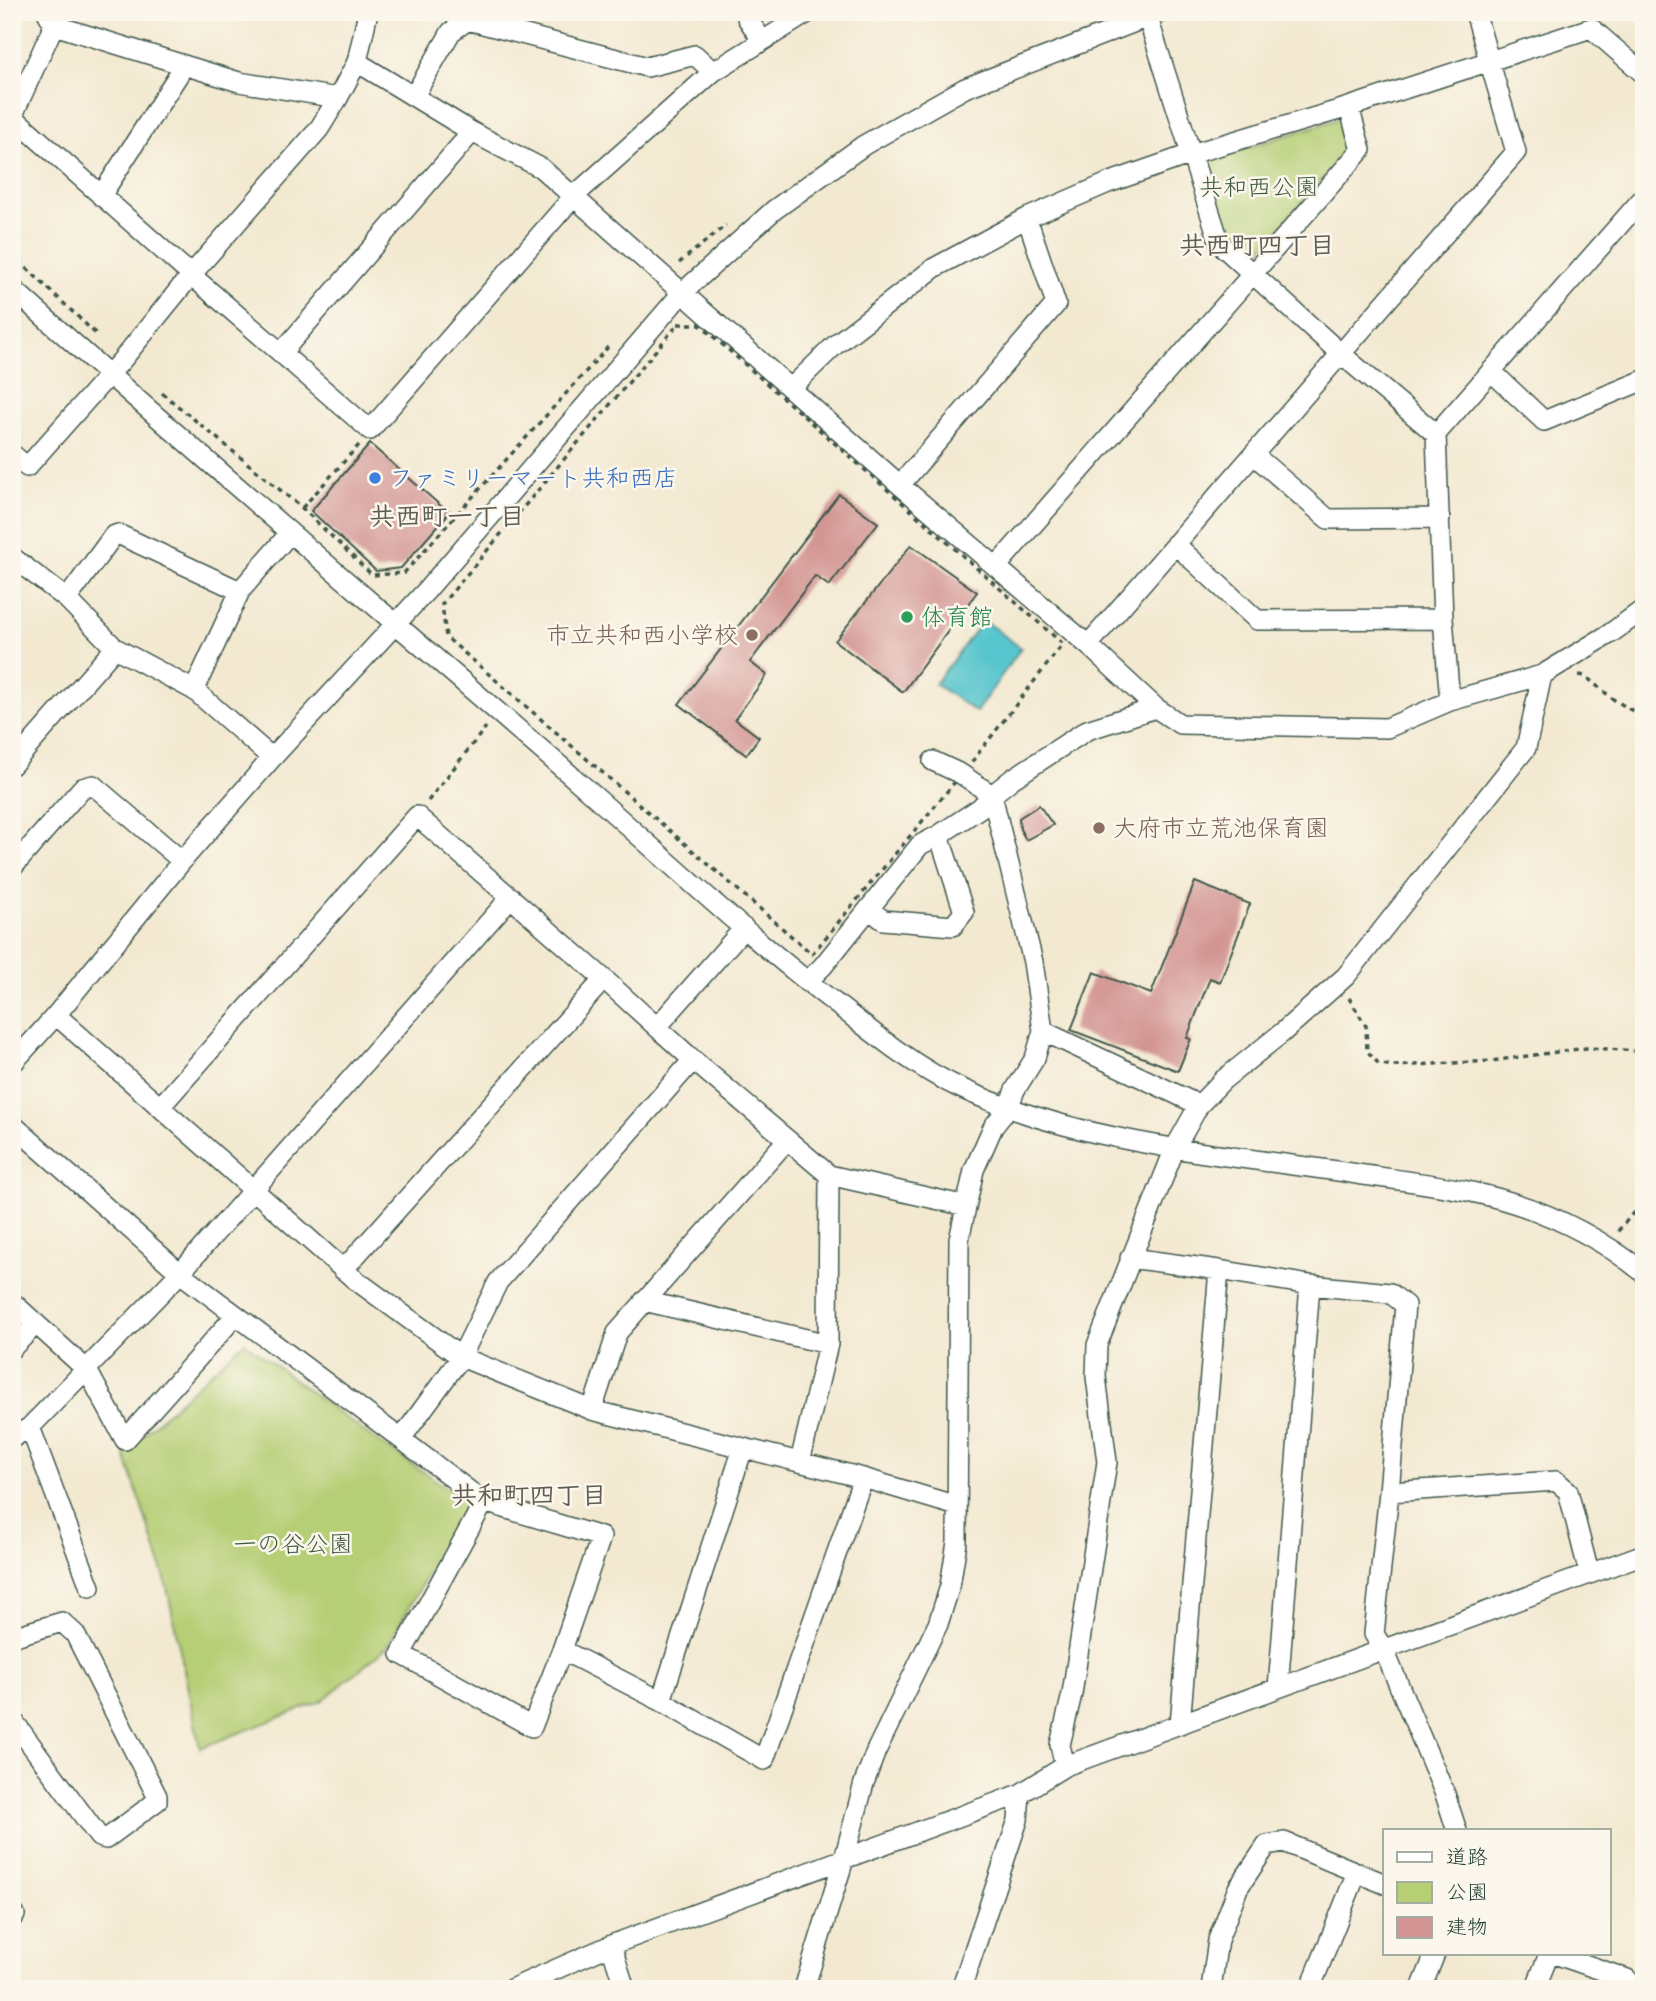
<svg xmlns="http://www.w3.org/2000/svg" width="1656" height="2001" font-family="Delius,'Klee One',sans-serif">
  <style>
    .green { fill: #b6ce74; stroke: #6a8654; stroke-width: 2 }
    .water { fill: #57c5cd; stroke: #3b8180; stroke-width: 2 }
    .building { fill: #d39593 }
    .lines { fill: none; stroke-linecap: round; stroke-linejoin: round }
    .minor-casing { stroke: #3f574c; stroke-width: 22 }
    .path { stroke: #3f574c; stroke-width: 3.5; stroke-dasharray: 5 5; stroke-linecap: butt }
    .minor { stroke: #fff; stroke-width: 19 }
    .shop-dot { fill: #3f7fe0; stroke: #fbf7ec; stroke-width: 2.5 }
    .leisure-dot { fill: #2e9e5b; stroke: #fbf7ec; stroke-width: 2.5 }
    .education-dot { fill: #8d6e63; stroke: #fbf7ec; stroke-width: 2.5 }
    .labels { text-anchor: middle; stroke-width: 5; stroke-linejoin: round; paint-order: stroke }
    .park-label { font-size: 24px; fill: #3d5a41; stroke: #fbf7ec }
    .shop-label { font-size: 24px; fill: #366cbe; stroke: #fbf7ec; text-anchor: start }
    .leisure-label { font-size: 24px; fill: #27864d; stroke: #fbf7ec; text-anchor: start }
    .education-label { font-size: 24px; fill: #785e54; stroke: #fbf7ec; text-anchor: end }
    .neighbourhood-label { font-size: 26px; font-weight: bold; fill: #5e5c55; stroke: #fbf7ec }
  </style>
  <rect width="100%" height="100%" fill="#fbf7ec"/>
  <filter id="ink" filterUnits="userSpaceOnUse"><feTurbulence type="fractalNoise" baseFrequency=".0143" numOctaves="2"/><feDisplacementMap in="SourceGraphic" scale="14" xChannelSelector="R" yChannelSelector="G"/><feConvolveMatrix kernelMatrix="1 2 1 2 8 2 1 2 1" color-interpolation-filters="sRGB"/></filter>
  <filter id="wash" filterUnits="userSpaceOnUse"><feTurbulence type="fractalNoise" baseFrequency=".00686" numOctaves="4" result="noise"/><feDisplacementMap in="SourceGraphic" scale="28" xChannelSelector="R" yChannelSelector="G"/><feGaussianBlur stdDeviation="1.57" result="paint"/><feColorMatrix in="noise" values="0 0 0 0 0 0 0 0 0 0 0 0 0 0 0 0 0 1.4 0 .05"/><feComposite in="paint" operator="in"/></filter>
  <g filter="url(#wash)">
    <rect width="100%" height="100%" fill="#f3e9d1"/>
    <path class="green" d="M1338,119L1347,124L1351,140L1348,150L1254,257L1228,237L1208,169L1212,159Z
      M244,1342L367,1434L468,1502L387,1647L322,1701L200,1748L165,1578L124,1452Z"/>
    <path class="water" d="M983,620L1021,648L976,712L935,684Z"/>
    <g id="blocks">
      <path class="building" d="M370,444L449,513L401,568L376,571L311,511Z
        M839,494L878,523L829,586L815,576L750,662L767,675L735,719L759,737L746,755L679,704Z
        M911,545L977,592L903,692L835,641Z
        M1039,805L1053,825L1026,840L1020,829L1019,818Z
        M1195,882L1250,904L1220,982L1210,978L1187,1038L1191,1039L1178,1071L1071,1030L1094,972L1151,994Z"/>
    </g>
  </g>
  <g filter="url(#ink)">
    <use href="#blocks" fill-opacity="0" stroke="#3f574c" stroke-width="2"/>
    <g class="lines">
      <defs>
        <path id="minor" d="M47,12L54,25L239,82L338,98
          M747,12V18L762,40
          M1146,12L1220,244L1341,354L1436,434
          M357,62L472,132L541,168L900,485L1088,645L1156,708
          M414,96L451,32L468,20L647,67L695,55L713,72
          M12,116L191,275L370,430L574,196L713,72L809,12
          M12,117L54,25L63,12
          M101,196L184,66
          M12,288C200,458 393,620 583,786C669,862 753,941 844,1010C880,1038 917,1068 958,1087C1080,1144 1219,1154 1351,1173C1389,1179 1429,1183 1467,1191C1532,1204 1593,1232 1644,1273
          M282,352L472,132
          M1491,371L1544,421L1644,380
          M791,388L835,345L934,268L1027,218L1108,183L1191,154L1349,107L1591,28L1644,74
          M12,454L27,467L122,360L191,275L319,129L338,98L357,62L368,12
          M1254,455L1328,519L1440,518
          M900,485L1056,304L1027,218
          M1175,544L1257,620L1443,619
          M12,557L67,599L115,648L194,690L272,758
          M996,567L1361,150L1349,107
          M67,599L113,536L118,534L240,591
          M1088,645L1516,152L1475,12
          M194,690L240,591L290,533
          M1450,701L1443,619L1436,434L1644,197
          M12,765L115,648
          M12,868L82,788L93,785L182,861
          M869,909L883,920L953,926L964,912L939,835
          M807,982L823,966L920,845L939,835L980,808L992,795L1012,779L1087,730L1156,708L1180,724L1387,728L1450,701L1542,675L1611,633L1644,609
          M56,1015L353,1278L461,1357L592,1410L863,1478L957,1506
          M657,1027L744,928
          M1043,1031L1199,1105
          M12,1064L56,1015L182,861L272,758L426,591L682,293L774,210L864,145L965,88L1161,12
          M160,1107L417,816L604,979L693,1060
          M12,1124L180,1273L401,1439L461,1357L498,1282L693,1060L829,1175L966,1206
          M1130,1258L1219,1270L1310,1285L1390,1293L1405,1305L1389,1492L1374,1634L1384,1650L1445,1794L1457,1831
          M343,1270L604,979
          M644,1301L828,1344
          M12,1302L87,1370L125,1440L236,1315
          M12,1348L36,1324
          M592,1410L617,1333L787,1140
          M30,1427L90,1587
          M12,1438L30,1427L180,1273L511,897
          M401,1439L484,1502
          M800,1462L828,1344L829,1175
          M1389,1492L1556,1481L1568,1491L1589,1573
          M484,1502L601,1537L562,1650L532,1727L401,1654Z
          M12,1637L62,1622L75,1634L157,1796V1801L106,1839L99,1837L12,1719
          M562,1650L661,1701L743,1448
          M1278,1688L1310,1285
          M661,1701L764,1760L863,1478
          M1180,1724L1219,1270
          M1065,1766L1060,1745L1072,1694L1107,1462L1096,1377L1097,1345L1175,1148L1199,1105L1223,1080L1283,1032L1346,976L1526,748L1542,675
          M12,1916L15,1915
          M611,1945L625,1989
          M1555,1954L1627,1979L1637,1989
          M511,1989L611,1945L1020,1794L1065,1766L1644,1554
          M804,1989L844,1859L864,1783L876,1751L938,1624L950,1586L957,1542L959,1240L974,1170L993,1127L1008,1108L1015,1090L1035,1058L1043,1031L1033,962L992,795L961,774L933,761
          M961,1989L1018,1820L1020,1794
          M1211,1989L1218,1940L1238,1888L1267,1845L1284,1842L1385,1884
          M1310,1989L1357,1872
          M1421,1989L1435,1954
          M1535,1989L1549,1954"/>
      </defs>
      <use href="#minor" class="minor-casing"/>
      <path class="path" d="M12,254L96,334
        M679,263L726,225
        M678,324H699L1063,644L974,759L812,954L446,637L442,604Z
        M162,393L302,508L372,575L404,573L608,347
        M302,508L359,445
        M1579,675L1585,676L1613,699L1644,718
        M428,801L486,727
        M1349,998L1366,1026L1367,1051L1378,1063L1392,1066L1491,1061L1586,1048L1644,1051
        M1618,1231L1639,1206L1644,1207"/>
      <use href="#minor" class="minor"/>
    </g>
  </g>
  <circle class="shop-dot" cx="375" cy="478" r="7"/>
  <circle class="leisure-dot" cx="907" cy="617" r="7"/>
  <g class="education-dot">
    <circle cx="752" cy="635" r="7"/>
    <circle cx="1099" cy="828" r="7"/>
  </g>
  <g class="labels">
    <g class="park-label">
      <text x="1259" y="195">共和西公園</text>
      <text x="293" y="1552">一の谷公園</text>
    </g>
    <g class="shop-label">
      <text x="389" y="486">ファミリーマート共和西店</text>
    </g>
    <g class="leisure-label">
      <text x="921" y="625">体育館</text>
    </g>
    <g class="education-label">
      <text x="738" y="643">市立共和西小学校</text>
      <text x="1113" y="836" text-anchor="start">大府市立荒池保育園</text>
    </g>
    <g class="neighbourhood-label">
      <text x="1257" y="254">共西町四丁目</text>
      <text x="447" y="525">共西町一丁目</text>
      <text x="529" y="1504">共和町四丁目</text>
    </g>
  </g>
  <rect width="1656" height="2001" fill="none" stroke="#fbf7ec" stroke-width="42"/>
  <rect x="1383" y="1829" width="228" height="126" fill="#fbf7ec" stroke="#a3ada2" stroke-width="2"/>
  <rect x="1397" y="1852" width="35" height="10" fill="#ffffff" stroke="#a3ada2" stroke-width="2"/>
  <text x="1446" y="1864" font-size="21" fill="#1f3d34">道路</text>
  <rect x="1397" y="1882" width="35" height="21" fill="#b6ce74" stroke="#a3ada2" stroke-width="2"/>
  <text x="1446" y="1899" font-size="21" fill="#1f3d34">公園</text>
  <rect x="1397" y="1917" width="35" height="21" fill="#d39593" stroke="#a3ada2" stroke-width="2"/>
  <text x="1446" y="1934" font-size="21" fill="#1f3d34">建物</text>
</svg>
